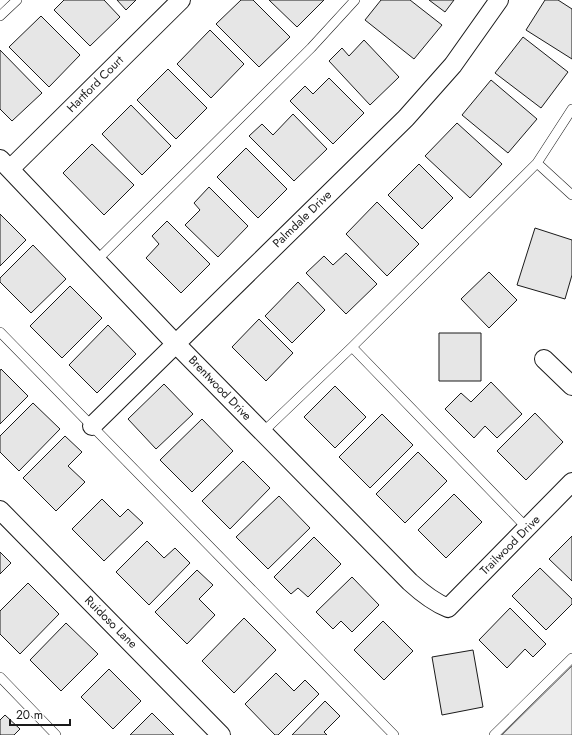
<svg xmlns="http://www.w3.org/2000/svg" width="572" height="735" font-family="Jost,sans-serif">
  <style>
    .green { fill: #ededed; stroke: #6a6a6a }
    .building { fill: #e6e6e6; stroke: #1a1a1a }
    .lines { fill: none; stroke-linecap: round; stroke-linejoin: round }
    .lane-casing { stroke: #1a1a1a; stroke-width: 10 }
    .street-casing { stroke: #1a1a1a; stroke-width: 20 }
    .lane { stroke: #fff; stroke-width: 9 }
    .street { stroke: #fff; stroke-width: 18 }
    .labels { text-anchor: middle; stroke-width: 3; stroke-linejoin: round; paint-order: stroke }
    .street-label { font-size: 12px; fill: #1a1a1a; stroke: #fff }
  </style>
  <rect width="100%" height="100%" fill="#fff"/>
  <path class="green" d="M572,666V735H502Z"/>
  <path class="building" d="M64,0H104L120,17L90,46L54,10Z
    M117,0H136L126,10Z
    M241,0H253L290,37L259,67L216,24Z
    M269,0H324L297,27Z
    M381,0H410L442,25L414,59L365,20Z
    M429,0H454L445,12Z
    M545,0H558L572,9V59L526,30Z
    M41,16L80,55L49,87L9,47Z
    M210,30L244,64L211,98L177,64Z
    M523,37L568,72L541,108L495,73Z
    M364,40L399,77L370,105L329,61L342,48L349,56Z
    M0,50L42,93L12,121L0,109Z
    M168,69L207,108L176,139L137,100Z
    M329,78L364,113L333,144L290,101L305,86L313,94Z
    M491,80L537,119L508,153L462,115Z
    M131,105L171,146L142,175L102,134Z
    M293,114L327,149L294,181L249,136L262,124L273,135Z
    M457,123L502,164L470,198L425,156Z
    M92,144L134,185L104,215L63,173Z
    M246,148L287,189L258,218L217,177Z
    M419,164L453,198L422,229L388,195Z
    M209,187L248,226L218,257L185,225L200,210L194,203Z
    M377,202L419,244L387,276L346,234Z
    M0,214L26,240L0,266Z
    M167,221L210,264L181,293L146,258L159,244L152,236Z
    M535,228L572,240V275L565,299L517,285Z
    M33,245L66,279L31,313L0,282V278Z
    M346,253L377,284L346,314L306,273L324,256L333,265Z
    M489,272L517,300L489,328L461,299Z
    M298,282L325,310L292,343L265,316Z
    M70,286L102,318L62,358L30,326Z
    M259,319L293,353L266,381L232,347Z
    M108,325L136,354L97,393L69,365Z
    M439,333H481V381H439Z
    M1,369L28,396L0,424V371Z
    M491,382L522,414L497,438L485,426L474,438L445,409L461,393L471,402Z
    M164,384L193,414L156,449L128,419Z
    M335,386L366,417L335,448L304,417Z
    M33,403L60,429L19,471L0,452V436Z
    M535,413L563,442L526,480L497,451Z
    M382,414L413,445L370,488L339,457Z
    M202,419L233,451L192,492L160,460Z
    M65,436L82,452L68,466L85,482L56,511L23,478Z
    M418,452L447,481L405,523L376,494Z
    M243,461L270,488L230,529L202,501Z
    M454,494L482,522L446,558L418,530Z
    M279,496L310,528L268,569L236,537Z
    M102,499L120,517L128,509L143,523L104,561L72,529Z
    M572,536V581L549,559Z
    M314,537L341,564L308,597L298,588L291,594L274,577Z
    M147,541L164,558L175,548L190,563L149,605L116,572Z
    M0,552L11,563L0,574Z
    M540,568L572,599V604L546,630L512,596Z
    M197,570L213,585L199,599L215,615L187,644L155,612Z
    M352,577L379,605L352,632L341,621L333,629L316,612Z
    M28,583L59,614L20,654L0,634V611Z
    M510,608L546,644L533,657L525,649L507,668L479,640Z
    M244,618L276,650L234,693L202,661Z
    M383,621L413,651L384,680L354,650Z
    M66,623L98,654L61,691L30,660Z
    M473,650L483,707L442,715L432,657Z
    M109,669L141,701L113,729L81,697Z
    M276,673L294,691L305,680L319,694L278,735H275L245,704Z
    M325,701L340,716L324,732L327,735H292Z
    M152,713L174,735H130Z
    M5,715L20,729L14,735H0V720Z"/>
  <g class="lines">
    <defs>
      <path id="lane" d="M0,16L17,0
        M537,163L572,195
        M97,260L311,48L355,0
        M0,332L394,735
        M352,347L527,528
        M263,432L352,347L537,163L572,109
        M0,677L56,735
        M494,735L572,658"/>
      <path id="street" d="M0,159L175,343L410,582C422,593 433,602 448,608L572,482
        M10,169L181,0
        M544,359L572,386
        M92,426L406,118L453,65L499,0
        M0,510L221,735"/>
    </defs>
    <use href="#lane" class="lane-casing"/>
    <use href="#street" class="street-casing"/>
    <use href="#lane" class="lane"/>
    <use href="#street" class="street"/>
  </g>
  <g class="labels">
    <g class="street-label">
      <text transform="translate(95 84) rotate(-45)" y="4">Hartford Court</text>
      <text transform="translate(302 219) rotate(-44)" y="4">Palmdale Drive</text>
      <text transform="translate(220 388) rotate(46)" y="4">Brentwood Drive</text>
      <text transform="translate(510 545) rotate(-45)" y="4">Trailwood Drive</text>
      <text transform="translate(111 622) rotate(45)" y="4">Ruidoso Lane</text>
    </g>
  </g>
  <path d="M10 719v6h60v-6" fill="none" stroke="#1a1a1a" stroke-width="2"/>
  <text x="16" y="719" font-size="12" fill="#1a1a1a" stroke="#ffffff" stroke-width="3" paint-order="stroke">20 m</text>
</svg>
